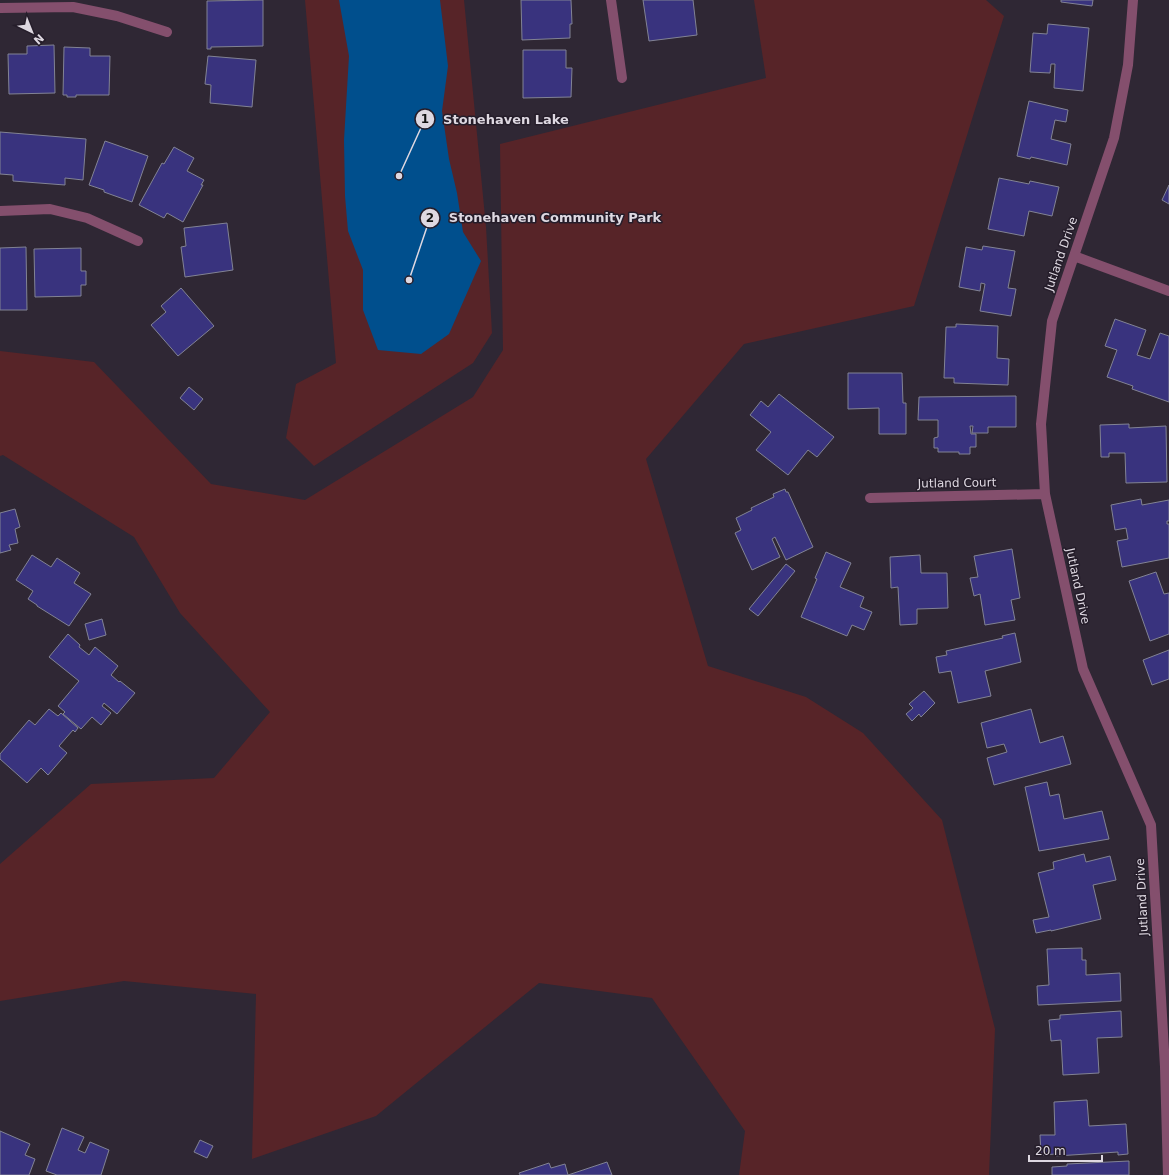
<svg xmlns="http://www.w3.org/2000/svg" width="1169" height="1175" font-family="'DejaVu Sans',sans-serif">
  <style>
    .green { fill: #572428 }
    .water { fill: #004f8d }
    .building { fill: #39337e; stroke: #828394 }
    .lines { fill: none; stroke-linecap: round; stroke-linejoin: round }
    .minor { stroke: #844f6d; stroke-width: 10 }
    .labels { text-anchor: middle; stroke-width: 3; stroke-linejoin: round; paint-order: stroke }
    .street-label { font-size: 12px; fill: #ded8e1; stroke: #251d2a }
    .leader { fill: none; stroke: #ded8e1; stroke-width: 1.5 }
    .callout-dot { fill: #ded8e1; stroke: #251d2a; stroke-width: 1.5 }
    .mark-label { font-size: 12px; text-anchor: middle; font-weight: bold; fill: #111 }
    .callout-label { font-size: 13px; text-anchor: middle; font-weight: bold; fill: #ded8e1; stroke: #251d2a; stroke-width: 3; stroke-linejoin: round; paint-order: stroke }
  </style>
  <rect width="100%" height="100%" fill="#2f2734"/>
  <path class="green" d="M305,0H464L486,227L492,333L473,363L314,466L286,438L296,384L336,363Z
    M754,0H986L1004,16L914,306L744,344L646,459L708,666L806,697L863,733L942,820L995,1029L989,1175H739L745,1131L652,998L539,983L376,1116L252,1159L256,994L124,981L0,1001V864L91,784L214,778L270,712L180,613L134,537L3,455L0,456V351L94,362L211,484L305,500L473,397L503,350L500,144L766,78Z"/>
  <path class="water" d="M339,0H440L448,66L442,111L449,159L457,193L463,232L481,261L449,334L421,354L378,350L363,310V270L348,231L345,196L344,140L349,56Z"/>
  <path class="building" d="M263,0V46L211,47V49H207V1Z
    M521,0H571L572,24H570V38L522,40Z
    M643,0H693L697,35L649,41Z
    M1061,0H1093L1092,6L1061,2Z
    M1048,24L1089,28L1083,91L1054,88L1055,64H1051L1050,73L1030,72L1033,33L1047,34Z
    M54,45L55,93L9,94L8,54H27V46Z
    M64,47L90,48V56H110L109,95H76V97H67V95H63Z
    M523,50H566V68H572L571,97L523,98Z
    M208,56L256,60L252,107L210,103L211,85L205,84Z
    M1029,101L1068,110L1066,122L1055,120L1051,139L1071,144L1067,165L1031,157L1030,159L1017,156Z
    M0,132L86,139L83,180L65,178V185L13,181V175L0,174Z
    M105,141L148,156L132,202L104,192V190L89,185Z
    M174,147L194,158L187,171L204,180L201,185H203L183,222L167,213L164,218L139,205L162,163L164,164Z
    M999,178L1029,184L1030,181L1059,187L1052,216L1029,211L1024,236L988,229Z
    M1169,185V204L1162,200Z
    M227,223L233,270L185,277L181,247L186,246L184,228Z
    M983,246L1015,251L1008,288L1016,289L1011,316L980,311L985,284L981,283L980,291L959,287L966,247L982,250Z
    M26,247L27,310H0V248Z
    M81,248V271H86V285H81V296L35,297L34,249Z
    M181,288L214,326L178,356L151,325L166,312L161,306Z
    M1115,319L1146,330L1137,355L1150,359L1160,333L1169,336V402L1132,389L1133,386L1107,377L1117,350L1105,346Z
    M956,324L998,326L997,358L1009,359L1008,385L954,383V378H944L946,327H956Z
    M848,373H902L903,403H906V434H879V408L848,409Z
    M189,387L203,399L194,410L180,398Z
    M779,394L834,437L817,457L808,450L788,475L756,450L771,432L750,415L761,401L768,407Z
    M1016,396V427H988V433H972L973,426H970L971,434H976V447H970V454H959V452H938V448H934V438L938,437V420H918L919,397Z
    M1129,424V428L1166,426L1167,482L1126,483L1125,453H1109V457H1101L1100,425Z
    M785,489L786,492H788L813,547L786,560L775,537L772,539L780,557L752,570L735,533L741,530L736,518L752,510L751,508L774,497L773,494Z
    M1141,499L1142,505L1169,500V521H1167V524H1169V558L1122,567L1117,541L1128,539L1126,528L1115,530L1111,505Z
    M15,509L20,527L15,529L18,543L9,545L11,550L0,553V513Z
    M1012,549L1020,598L1011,600L1015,620L985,625L980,594L974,596L970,578L978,577L974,556Z
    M826,552L851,563L840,587L864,597L860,607L872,612L864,630L852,625L847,636L801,617L817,579L815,578Z
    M32,555L51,567L57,558L80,573L74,583L91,594L69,626L37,606V605L28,599L33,591L16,580Z
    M920,555L921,573H947L948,608L917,609V624L900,625L898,587L891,588L890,557Z
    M786,564L795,571L758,616L749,609Z
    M1156,572L1164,594L1169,593V634L1150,641L1129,581Z
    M102,619L106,635L89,640L85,624Z
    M1015,633L1021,662L985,671L991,696L958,703L951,671L939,673L936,657L947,655L946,651L1003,638L1002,636Z
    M68,634L80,645L79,647L89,655L95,647L118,666L111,675L119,682L120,681L135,693L117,714L104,703L102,706L111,713L101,725L92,717L81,729L63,714L65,712L58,706L79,681L49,657Z
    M1169,650V679L1152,685L1143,660Z
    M924,691L935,703L921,717L919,714L912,721L906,714L913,708L909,704Z
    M49,709L58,716L61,713L78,728L75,732L73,730L59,746L67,753L48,775L41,768L27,783L0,759V754L29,720L35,725Z
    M1031,709L1040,743L1063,736L1071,764L994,785L987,758L1007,752L1004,744L987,748L981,723Z
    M1047,782L1050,796L1059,794L1064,819L1102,811L1109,839L1039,851L1025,787Z
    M1084,854L1086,862L1110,856L1116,880L1093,885L1101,919L1051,931V930L1036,933L1033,920L1049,917L1038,873L1054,869L1053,862Z
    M1082,948V960H1086V975L1120,973L1121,1001L1038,1005L1037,986L1049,985L1047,949Z
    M1121,1011L1122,1037L1097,1038L1099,1073L1063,1075L1061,1040L1051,1041L1049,1020L1060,1019V1015Z
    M1087,1100L1089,1126L1126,1124L1128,1154L1118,1155V1152L1056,1156V1154L1041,1155L1040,1135H1055L1054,1102Z
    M62,1128L84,1137L78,1150L85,1153L90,1142L109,1150L101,1175H57L46,1171Z
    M0,1131L30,1144L25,1155L35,1159L29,1175H0Z
    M200,1140L213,1146L207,1158L194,1152Z
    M1129,1161V1175H1052V1167L1067,1166V1164Z
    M607,1162L612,1175H520L519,1173L549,1163L551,1168L565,1164L568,1175Z"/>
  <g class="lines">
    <path class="minor" d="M611,0L622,78
      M1133,0L1128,65L1114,138L1052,321L1041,424L1045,494L1083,669L1151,825L1165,1067L1168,1175
      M0,8L73,7L117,16L167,32
      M0,211L50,209L87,218L138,241
      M1074,256L1169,291
      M870,498L1045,494"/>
  </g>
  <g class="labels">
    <g class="street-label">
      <text transform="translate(1061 254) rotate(-71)" y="4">Jutland Drive</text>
      <text transform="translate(957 483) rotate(-1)" y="4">Jutland Court</text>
      <text transform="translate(1078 586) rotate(78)" y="4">Jutland Drive</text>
      <text transform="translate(1142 897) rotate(-93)" y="4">Jutland Drive</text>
    </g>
  </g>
  <path class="leader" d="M399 176L425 119M409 280L430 218"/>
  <g class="callout-dot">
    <circle cx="399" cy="176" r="4"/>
    <circle cx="409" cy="280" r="4"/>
    <circle cx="425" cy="119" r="10"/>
    <circle cx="430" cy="218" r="10"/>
  </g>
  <g class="mark-label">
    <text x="425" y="123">1</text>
    <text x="430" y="222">2</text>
  </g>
  <g class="callout-label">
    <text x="506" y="124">Stonehaven Lake</text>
    <text x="555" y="222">Stonehaven Community Park</text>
  </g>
  <g transform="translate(32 32) rotate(137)" stroke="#251d2a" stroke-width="3" paint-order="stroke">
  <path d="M0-3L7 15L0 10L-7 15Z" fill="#ded8e1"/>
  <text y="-6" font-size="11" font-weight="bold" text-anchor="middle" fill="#ded8e1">N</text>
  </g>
  <path d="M1029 1155v6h73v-6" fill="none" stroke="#ded8e1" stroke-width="2"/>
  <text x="1035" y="1155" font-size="12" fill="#ded8e1" stroke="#251d2a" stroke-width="3" paint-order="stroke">20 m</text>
</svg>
